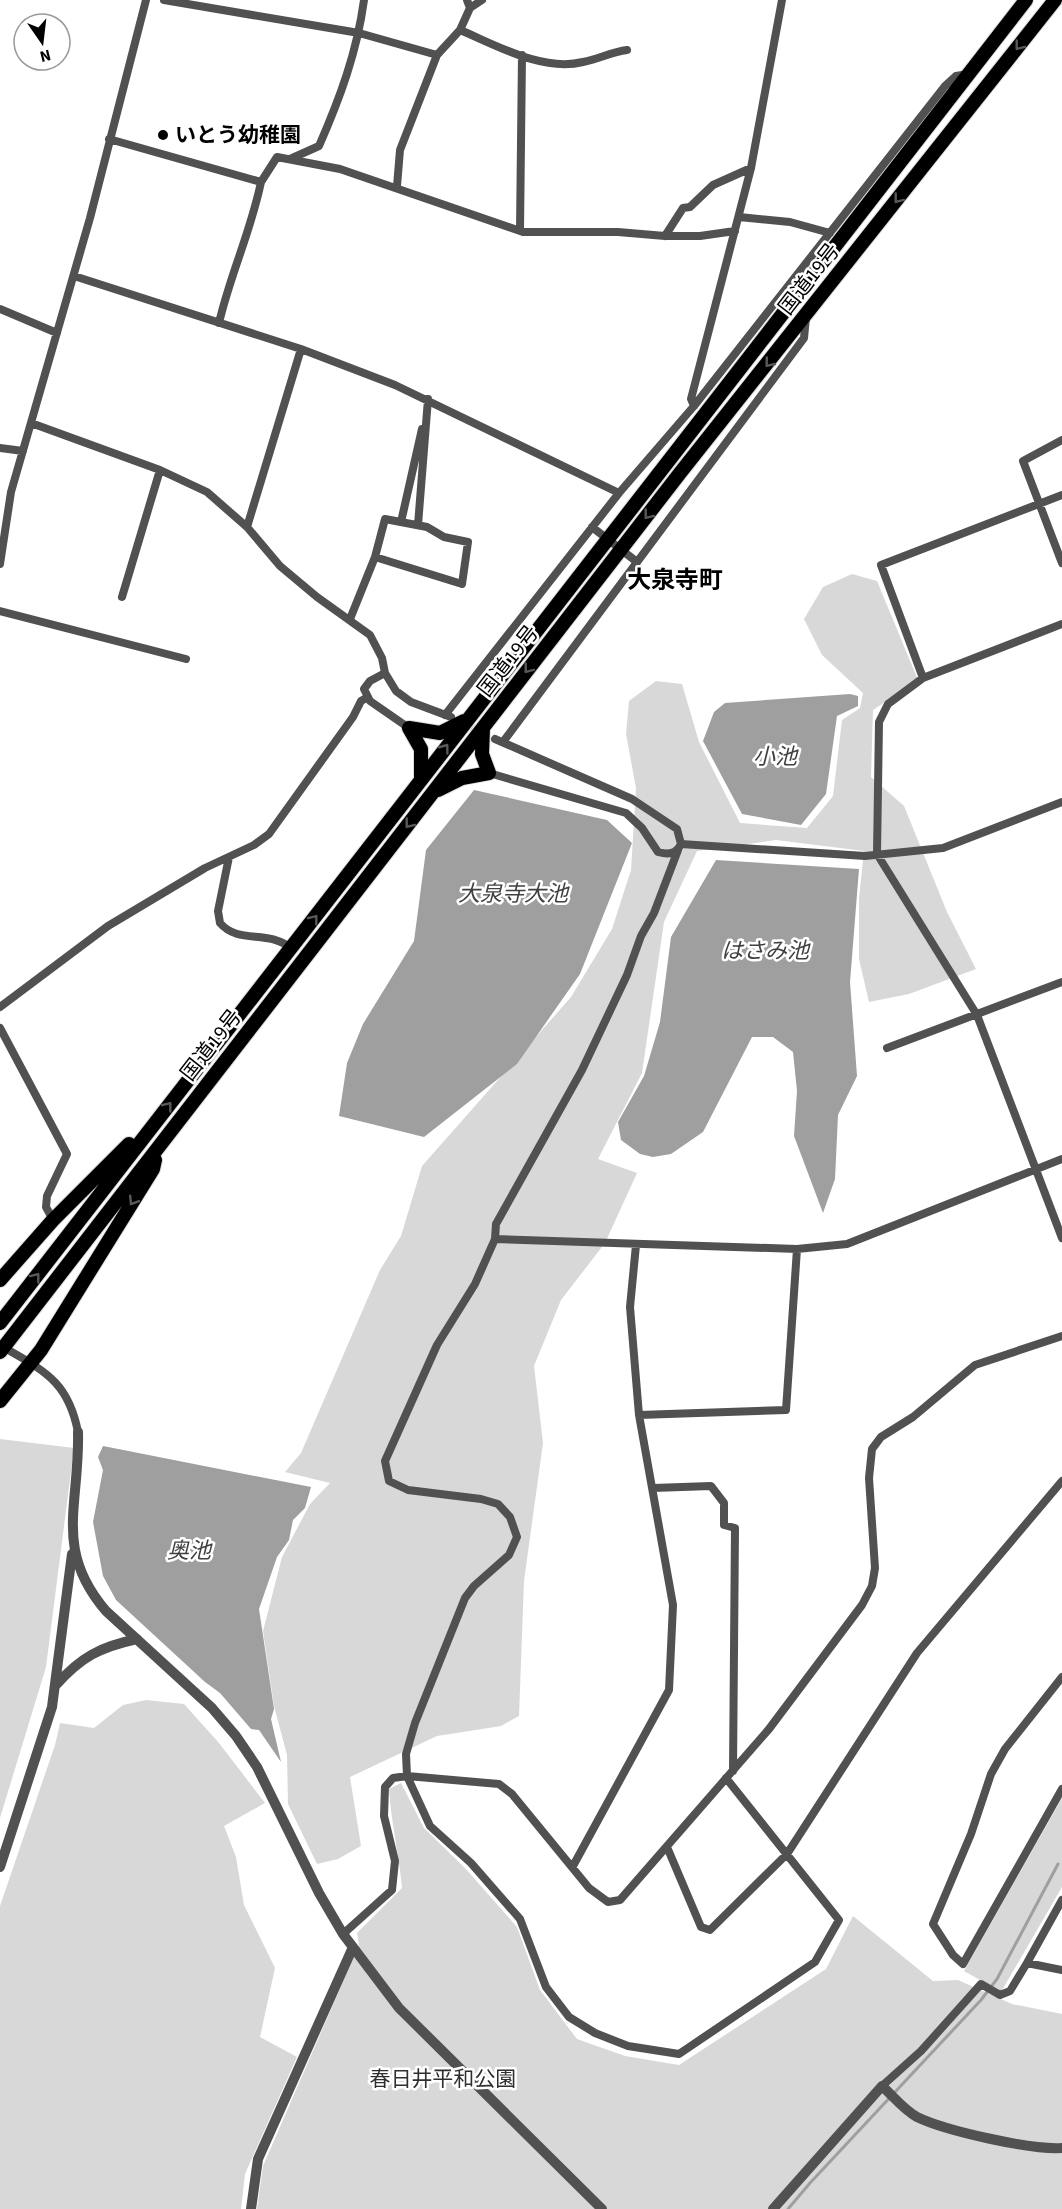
<svg xmlns="http://www.w3.org/2000/svg" width="1062" height="2209" font-family="'Source Sans 3','Noto Sans JP',sans-serif">
  <style>
    .green { fill: #d8d8d8 }
    .water { fill: #9f9f9f }
    .lines { fill: none; stroke-linecap: round; stroke-linejoin: round }
    .stream { stroke: #9f9f9f; stroke-width: 3 }
    .minor-tunnel { stroke: #d9d9d9; stroke-width: 8; stroke-dasharray: 8 4; stroke-linecap: butt }
    .trunk-casing { stroke: #dbdbdb; stroke-width: 16 }
    .minor { stroke: #515151; stroke-width: 8 }
    .tertiary { stroke: #515151; stroke-width: 10 }
    .trunk { stroke: #000; stroke-width: 14 }
    .oneway { stroke: #595959 }
    .poi-dot { fill: #000; stroke: #fff; stroke-width: 2 }
    .labels { text-anchor: middle; stroke-width: 5; stroke-linejoin: round; paint-order: stroke }
    .poi-label { font-size: 21px; font-weight: bold; fill: #000; stroke: #fff; text-anchor: start }
    .street-label { font-size: 21px; fill: #000; stroke: #fff }
    .park-label { font-size: 21px; fill: #2f2f2f; stroke: #fff }
    .water-label { font-size: 22px; font-style: italic; fill: #404040; stroke: #fff }
    .quarter-label { font-size: 24px; font-weight: bold; fill: #000; stroke: #fff }
  </style>
  <rect width="100%" height="100%" fill="#fff"/>
  <path class="green" d="M852,574L877,581L918,680L873,710L871,777L904,806L947,912L976,969L909,994L869,1002L859,959V898L864,851L776,840L697,851L664,922L642,1073L598,1159L637,1173L605,1243L561,1300L534,1366L543,1443L524,1581L519,1716L501,1726L437,1736L350,1777L361,1846L338,1859L317,1864L288,1804L287,1755L274,1706L263,1631L282,1557L310,1504L330,1483L285,1472L301,1453L380,1270L401,1236L422,1166L571,997L612,929L631,870L636,788L626,734L629,701L656,681L682,684L699,742L740,823L807,828L833,796L842,720L860,708L863,693L822,655L804,619L823,587Z
    M0,1439L74,1448L46,1667L0,1818Z
    M146,1700L184,1704L219,1743L265,1803L224,1826L236,1857L244,1905L275,1968L260,2037L297,2057L245,2174L241,2209H0V1906L55,1745L60,1723L94,1728L123,1705Z
    M401,1783L424,1828L465,1868L517,1927L540,1990L577,2039L625,2056L679,2065L826,1969L853,1916L933,1981L958,1980L1012,2004L1062,2014V2209H257L263,2166L359,1945L357,1933L402,1888C399,1854 391,1822 389,1789Z
    M1062,1798V1887L1001,1992L964,1971Z"/>
  <path class="water" d="M850,694L858,696V706L837,716L826,794L801,825L742,814L703,741L714,712L725,703Z
    M474,790L607,820L632,843L580,974L517,1064L424,1137L339,1116L347,1063L363,1024L414,941L426,850Z
    M716,860L859,869L850,982L857,1076L838,1115L835,1179L823,1213L794,1136L797,1091L793,1052L773,1037H752L703,1132L671,1154L653,1157L640,1154L621,1140L618,1122L644,1076L660,1022L671,937Z
    M103,1446L311,1487L305,1508L293,1520L289,1540L277,1557L259,1609L274,1709L271,1719L281,1762L259,1730L251,1729L220,1693L205,1682L116,1600L103,1576L93,1522L103,1470L98,1457Z"/>
  <g class="lines">
    <path class="stream" d="M788,2209L810,2183L981,2000L997,1979L1058,1864"/>
    <path class="minor-tunnel" d="M460,722L495,739"/>
    <defs>
      <path id="trunk" d="M409,728L440,733L464,721
        M409,728L421,749V780
        M438,790L462,778L489,773L482,754L483,728
        M0,1280L53,1220L129,1144
        M0,1323L1026,0
        M0,1352L680,473L1055,0
        M0,1401L41,1350L153,1169L155,1160"/>
    </defs>
    <use href="#trunk" class="trunk-casing"/>
    <path class="minor" d="M164,0L359,33L437,55
      M470,8L482,0
      M460,30C496,45 542,72 583,62C599,59 611,52 627,50
      M109,139L261,182L277,157L340,169L523,232H618L665,236H700L735,231
      M290,159L319,146C340,98 357,52 364,0
      M397,186L400,150L437,55L460,30L470,8L467,0
      M739,217L790,222L830,233
      M520,230L522,55
      M665,236L683,208L690,207L713,185L751,168
      M74,276L301,349L395,385L619,493
      M0,309L57,333
      M219,323C230,275 251,231 261,182
      M694,406L691,399L751,168L782,0
      M31,423L160,470L207,492L247,527L280,566L317,597L370,635L382,658L385,673L396,691L411,702L451,717
      M1062,440L1023,461L1062,563
      M0,448L23,451
      M401,522L422,429
      M418,525L428,399
      M247,527L301,349
      M592,527L637,562
      M0,564L11,492L90,218L146,0
      M122,597L160,470
      M0,611L186,659
      M350,619L375,557L385,519L427,527L444,537L468,542L462,584L375,557
      M1062,624L923,678L888,704L879,722L877,854L977,1015L1062,1238
      M385,673L370,681L364,689L370,701L409,728
      M923,678L881,565L1062,495
      M445,715L619,493L694,406L945,86L956,76L968,74
      M503,742L804,338L806,317
      M489,773L626,813L642,828L658,852C669,855 676,854 681,844L677,829L632,799L495,739
      M681,844L865,856L943,848L1062,802
      M678,850L654,913L641,936L627,975L582,1070L496,1224L495,1239L475,1284L437,1345L385,1461L389,1481L408,1490L481,1499L498,1504L510,1517L517,1537L509,1555L474,1586L465,1598L415,1723L406,1754L407,1776L499,1784L512,1794L589,1888L608,1902L620,1900L769,1729L862,1605L872,1586L875,1568L869,1478L872,1449L881,1437L913,1417L975,1365L1062,1336
      M229,857L218,911L220,923C239,945 267,929 291,948
      M0,1007L108,926L205,868L254,845L269,834L353,717L361,701L368,697
      M0,1028L67,1154L47,1196L46,1207L53,1220
      M887,1048L1062,982
      M495,1239L797,1249L847,1244L1062,1159
      M10,1351C49,1373 69,1386 78,1432
      M639,1415L786,1410L797,1249
      M653,1488L711,1486L724,1503V1525L735,1528L733,1771
      M1062,1677L1005,1749L991,1774L971,1834L933,1924L953,1955L963,1964L1062,1789
      M667,1847L701,1927L710,1930L787,1854L917,1653L1062,1481
      M573,1866L669,1690L673,1605L639,1415L630,1307L636,1245
      M1062,1900L1027,1963L1062,1970
      M343,1934L392,1890L395,1861L384,1816L385,1787L393,1778L407,1776L430,1826L471,1863L520,1919L546,1987L569,2017L595,2033L628,2046L679,2054L815,1962L839,1920L726,1778
      M882,2086L921,2051L981,1984L1000,1995L1010,1991L1027,1963"/>
    <path class="tertiary" d="M78,1432C80,1505 53,1549 106,1611L212,1708L236,1736L257,1767L319,1893L343,1934L399,2008L602,2209
      M56,1685C81,1657 100,1647 137,1639
      M0,1867L52,1707L72,1554
      M251,2209L258,2159L353,1947
      M773,2209L882,2086C893,2096 904,2110 917,2117C946,2131 1031,2150 1062,2148"/>
    <use href="#trunk" class="trunk"/>
  </g>
  <defs><path id="oneway-chevron" d="M-2-3.5L2.5 0L-2 3.5" fill="none" stroke-width="1.6" stroke-linecap="round" stroke-linejoin="round" transform="scale(1.5)"/></defs>
  <g class="oneway">
    <use href="#oneway-chevron" transform="translate(1019 46) rotate(128)"/>
    <use href="#oneway-chevron" transform="translate(898 199) rotate(128)"/>
    <use href="#oneway-chevron" transform="translate(769 363) rotate(129)"/>
    <use href="#oneway-chevron" transform="translate(648 515) rotate(128)"/>
    <use href="#oneway-chevron" transform="translate(528 669) rotate(128)"/>
    <use href="#oneway-chevron" transform="translate(445 748) rotate(-53)"/>
    <use href="#oneway-chevron" transform="translate(409 824) rotate(128)"/>
    <use href="#oneway-chevron" transform="translate(314 919) rotate(-52)"/>
    <use href="#oneway-chevron" transform="translate(168 1106) rotate(-52)"/>
    <use href="#oneway-chevron" transform="translate(133 1201) rotate(122)"/>
    <use href="#oneway-chevron" transform="translate(36 1277) rotate(-52)"/>
  </g>
  <circle class="poi-dot" cx="163" cy="135" r="6"/>
  <g class="labels">
    <g class="poi-label">
      <text x="175" y="142">いとう幼稚園</text>
    </g>
    <g class="street-label">
      <text transform="translate(809 279) rotate(-52)" y="7">国道19号</text>
      <text transform="translate(508 661) rotate(-52)" y="7">国道19号</text>
      <text transform="translate(211 1045) rotate(-52)" y="7">国道19号</text>
    </g>
    <g class="park-label">
      <text x="443" y="2086">春日井平和公園</text>
    </g>
    <g class="water-label">
      <text x="775" y="764">小池</text>
      <text x="513" y="901">大泉寺大池</text>
      <text x="765" y="958">はさみ池</text>
      <text x="189" y="1558">奥池</text>
    </g>
    <g class="quarter-label">
      <text x="675" y="588">大泉寺町</text>
    </g>
  </g>
  <g transform="translate(42 42) rotate(166)"><circle r="28" fill="#ffffff" stroke="#999999" stroke-width="1.5"/>
  <path d="M0-4.5L10 22L0 15L-10 22Z" fill="#000000"/>
  <text y="-9" font-size="16" font-weight="bold" text-anchor="middle" fill="#000000">N</text>
  </g>
</svg>
